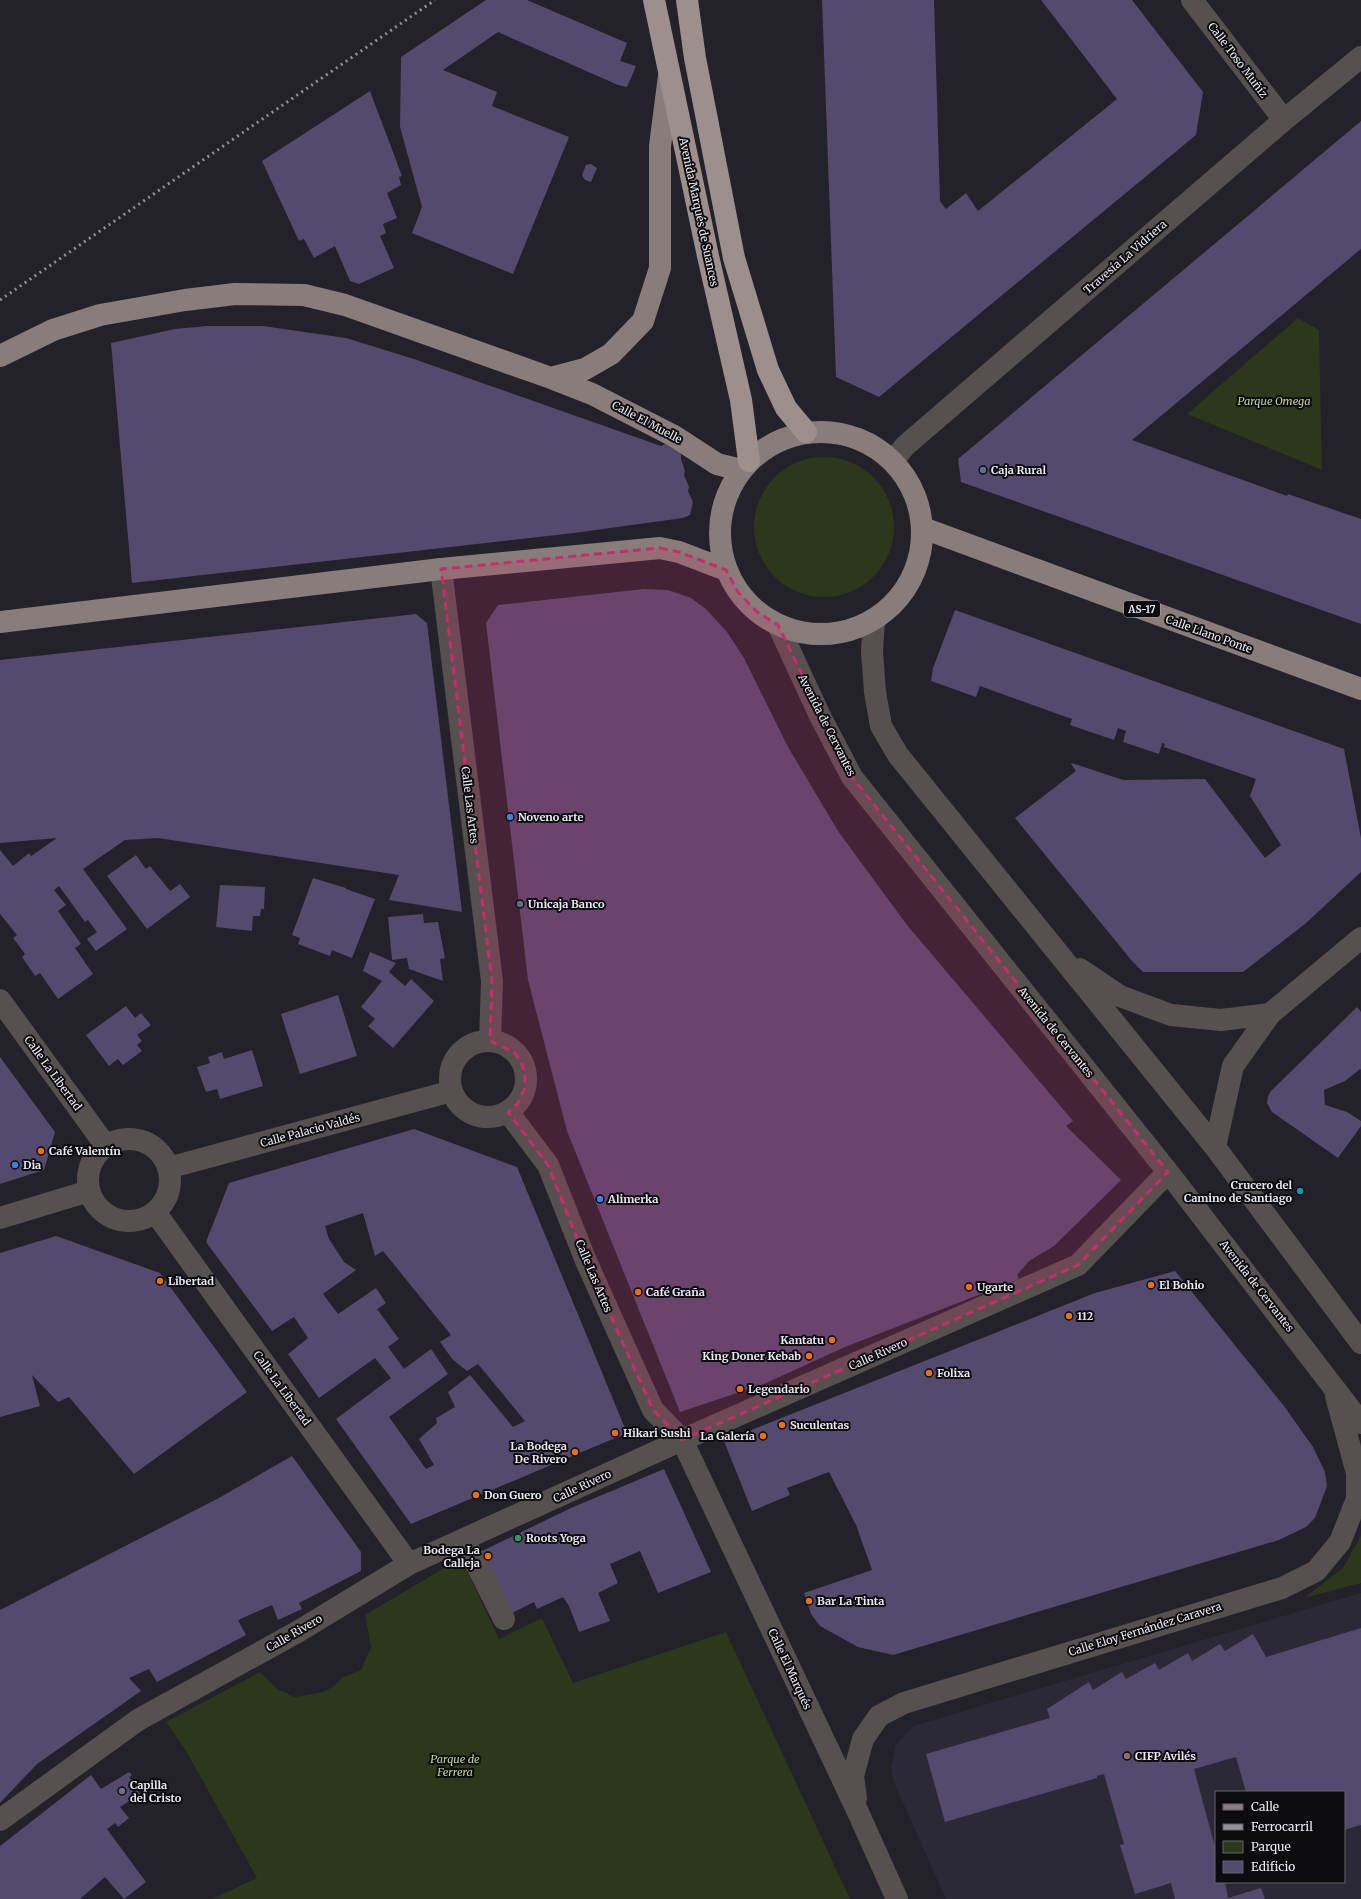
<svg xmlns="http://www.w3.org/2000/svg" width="1361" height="1899" font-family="Merriweather,serif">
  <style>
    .built { fill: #2c2937; fill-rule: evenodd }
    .green { fill: #2d3719 }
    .building { fill: #534a6d; fill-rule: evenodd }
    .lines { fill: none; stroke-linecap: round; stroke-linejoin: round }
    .street { stroke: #56504f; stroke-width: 22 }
    .primary { stroke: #887d7b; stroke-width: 22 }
    .highway { stroke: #9c8f8c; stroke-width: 22 }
    .rail { stroke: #918f97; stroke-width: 3; stroke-dasharray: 2 4; stroke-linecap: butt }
    .marked { fill: #c62d6a; fill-opacity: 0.2; stroke: #c62d6a; stroke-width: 3; stroke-dasharray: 8 5; stroke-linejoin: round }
    .service-dot { fill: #5c6f8a; stroke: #0c0b0f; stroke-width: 1.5 }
    .shop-dot { fill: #3f7fe0; stroke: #0c0b0f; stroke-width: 1.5 }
    .food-dot { fill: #e8710a; stroke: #0c0b0f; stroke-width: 1.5 }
    .culture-dot { fill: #0f9aa8; stroke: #0c0b0f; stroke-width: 1.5 }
    .leisure-dot { fill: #2e9e5b; stroke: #0c0b0f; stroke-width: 1.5 }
    .education-dot { fill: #8d6e63; stroke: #0c0b0f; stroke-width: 1.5 }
    .worship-dot { fill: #6b7280; stroke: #0c0b0f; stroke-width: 1.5 }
    .labels { text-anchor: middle; stroke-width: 4; stroke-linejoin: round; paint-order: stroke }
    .shield { fill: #0c0b0f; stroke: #a8a7ac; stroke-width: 1 }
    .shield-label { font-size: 10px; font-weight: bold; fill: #ebeaf0 }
    .street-label { font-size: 11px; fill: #ebeaf0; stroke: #0c0b0f }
    .park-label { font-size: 11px; font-style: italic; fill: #c0d797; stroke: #0c0b0f }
    .poi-label { font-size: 11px; font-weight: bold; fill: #ebeaf0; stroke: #0c0b0f; text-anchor: start }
  </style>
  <rect width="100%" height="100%" fill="#23212a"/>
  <path class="built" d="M1361,1593V1899H946L893,1780L891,1767L896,1745L913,1726ZM1216,1792H1344V1882H1216Z"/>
  <path class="green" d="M1298,318L1319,330L1322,470L1187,414Z
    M754 527a70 70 0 1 1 140 0a70 70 0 1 1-140 0Z
    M1361,1535V1583L1304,1598L1343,1568Z
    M461,1558L499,1639L542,1618L573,1683L726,1632L850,1899H212L257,1878L186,1751L166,1722L260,1672L277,1689L295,1697L323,1692L334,1686L342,1678L361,1670L371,1647L365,1615Z"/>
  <path class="building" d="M486,0H527L627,43L620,61L636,66L627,87L618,85L498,32L443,70L497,92L492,106L569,137L513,274L412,233L422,207L400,127L401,57Z
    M822,0H934L940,201L946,209L966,193L978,211L1117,99L1041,0H1132L1203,92L1196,135L879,397L836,377Z
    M370,91L402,176L399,177L401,185L387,193L397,218L383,224L386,233L380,236L394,268L359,284L350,281L335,246L314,258L304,239L299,241L262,161Z
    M1361,121V249L1132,440L1287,496L1288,494L1361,519V624L961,482L958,459Z
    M591,164L597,168L591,182L585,180L582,175L586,165Z
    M207,326H263L346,338L414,359L661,446L667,443L679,449L681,455V459L685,471L684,475L689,487L688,491L693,502L690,515L683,518L574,533L132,583L111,343L175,329Z
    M644,589L668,590L691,598L706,609L727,632L744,658L788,747L838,831L907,925L1073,1121L1066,1126L1121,1180L1054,1246L1029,1261L1017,1275L1019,1279L845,1347L764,1384L680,1412L567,1131L528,980L486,623L498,605Z
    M955,610L1344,749L1361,838V872L1305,924L1243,972H1143L1132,961L1015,818L1076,771L1071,764L1072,763L1123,780L1205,779L1265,858L1281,845L1250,796L1256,779L1164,747L1165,744L1162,743L1159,754L1123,742L1126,731L1118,728L1114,740L1070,725L1072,719L980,686L976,697L931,681L933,668Z
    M416,614L427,623L462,912L389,900L399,875L158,838L125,840L83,869L127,929L96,951L87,939L97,932L88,920L85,922L59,886L54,890L66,905L58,911L81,944L75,948L93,974L58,999L40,973L35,976L22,957L25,954L13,938L17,935L0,914V850L13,866L29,853L31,856L57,838L0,843V660Z
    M136,855L146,869L150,866L170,891L180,884L190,897L147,929L107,876Z
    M313,878L346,888V889L375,899L352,958L332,950L330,956L298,944L300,938L292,935Z
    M220,885L265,887L264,909H261L260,916H253L252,931L216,927Z
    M423,914L424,923L438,922L445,958L440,959L443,981L409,969L407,958L392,960L388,917Z
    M370,952L396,963L389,972L405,986L411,979L434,1001L393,1048L368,1026L375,1019L361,1007L382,981L363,971Z
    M338,995L357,1056L300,1074L281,1014Z
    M126,1006L135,1018L141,1013L151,1025L137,1035L142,1041L137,1045L142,1051L123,1065L118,1059L109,1066L86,1035Z
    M1357,1007L1361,1012V1070L1360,1069L1345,1081L1324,1090L1325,1105L1347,1112L1361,1121V1126L1338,1158L1272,1112L1267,1103L1268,1096L1271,1091Z
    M252,1050L263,1086L220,1099L217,1089L206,1092L197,1067L210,1063L208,1057L222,1052L224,1059Z
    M0,1057L55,1132L44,1170L0,1184Z
    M414,1129L517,1167L627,1433L411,1524L336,1419L391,1378L375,1358L319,1398L288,1354L308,1338L294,1317L272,1331L206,1242L229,1183ZM363,1213L375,1256L383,1251L451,1335L440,1342L453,1360L467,1371L478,1364L525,1421L513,1427L470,1375L448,1392L455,1407L436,1418L437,1423L419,1439L434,1465L426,1469L389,1417L448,1374L431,1349L404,1369L388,1347L399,1339L377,1309L386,1303L376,1288L338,1314L323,1294L356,1270L344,1262L329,1239L325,1226Z
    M56,1236L160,1273L247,1392L134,1474L69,1397L58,1402L32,1375L40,1406L0,1417V1253Z
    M1175,1271L1284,1406L1313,1447L1325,1472L1327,1486L1315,1518L1306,1527L1279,1540L893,1655L858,1647L820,1626L811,1614L804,1593L872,1570L856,1525L829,1472L787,1488L790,1495L752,1511L724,1441L1095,1293Z
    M292,1456L361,1552V1571L299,1603L302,1609L278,1620L272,1605L238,1620L246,1635L157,1682L149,1669L129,1678L141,1691L37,1764L0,1803V1610L217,1499Z
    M664,1469L711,1572L658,1593L640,1551L610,1564L618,1583L598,1593L610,1621L579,1632L569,1606L563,1597L537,1609L534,1602L512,1613L480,1552L571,1508Z
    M1361,1628V1825L1344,1830V1792H1246L1236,1757L1194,1769L1216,1851V1882H1225L1228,1898L1261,1888L1265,1899H1175L1171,1883L1135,1894L1120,1845L1124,1844L1104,1774L1097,1776V1778L945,1822L926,1754L1050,1718L1047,1709L1089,1682L1093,1690L1122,1672L1126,1679L1155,1663L1159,1670L1188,1653L1192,1661L1220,1644L1225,1651L1253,1634L1266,1657Z
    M129,1772L132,1775L129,1777L140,1794L120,1807L129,1818L118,1827L115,1823L107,1829L146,1882L124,1899L105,1877L80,1899H0V1846L91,1775L101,1789Z"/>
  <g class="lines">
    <path class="street" d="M1192,0L1284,120
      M893,461L905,446L1284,120L1361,57
      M441,569L492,981L490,1041
      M874,620L872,651L875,692L881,726L898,755L1215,1147L1361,1343
      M778,625L820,716L852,777L1168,1172L1361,1423
      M1080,969L1120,996L1171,1015L1221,1020L1270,1014
      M0,1000L106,1146
      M450 1079a38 38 0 1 1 76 0a38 38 0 1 1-76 0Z
      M508,1112L548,1165L586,1261L653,1410L682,1440L857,1810L897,1899
      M88 1180a41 41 0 1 1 82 0a41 41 0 1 1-82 0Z
      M1215,1147L1233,1066L1270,1014L1361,938
      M168,1168L452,1091
      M155,1212L409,1564
      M0,1218L89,1191
      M464,1540L504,1619
      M856,1798L853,1776L863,1739L879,1716L904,1703L1282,1588L1316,1571L1340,1542L1357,1499V1473L1336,1396
      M0,1820L138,1720L299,1631L409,1564L682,1440L1078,1265L1168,1172"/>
    <path class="primary" d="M0,356L53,330L100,315L185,300L235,294L304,295L345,305L551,378L592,394L674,436L717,464L741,470
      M551,378L585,369L611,354L643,321L660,268V146L669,76
      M720 533a101 101 0 1 1 202 0a101 101 0 1 1-202 0Z
      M923,528L1361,689
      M0,622L441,569L660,548L679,552L726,570"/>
    <path class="highway" d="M654,0L708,256L741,400L749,461
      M687,0L695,58L734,258L768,370L786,408L806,432"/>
    <path class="rail" d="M0,300L435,0"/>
  </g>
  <path class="marked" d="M660,548L679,552L726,570L738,592L757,612L778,625L852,777L1168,1172L1078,1265L682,1440L653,1410L586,1261L548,1165L508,1112L518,1103L524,1090L525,1077L522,1064L515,1053L490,1041L492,981L441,569Z"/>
  <g class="service-dot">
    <circle cx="983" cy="470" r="4"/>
    <circle cx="520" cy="904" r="4"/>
  </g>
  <g class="shop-dot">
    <circle cx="510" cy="817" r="4"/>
    <circle cx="15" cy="1165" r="4"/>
    <circle cx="600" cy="1199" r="4"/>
  </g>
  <g class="food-dot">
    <circle cx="41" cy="1151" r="4"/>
    <circle cx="160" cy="1281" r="4"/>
    <circle cx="1151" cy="1285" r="4"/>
    <circle cx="969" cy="1287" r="4"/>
    <circle cx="638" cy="1292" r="4"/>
    <circle cx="1069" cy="1316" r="4"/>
    <circle cx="832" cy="1340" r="4"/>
    <circle cx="809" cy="1356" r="4"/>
    <circle cx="929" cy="1373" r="4"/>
    <circle cx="740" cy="1389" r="4"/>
    <circle cx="782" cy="1425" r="4"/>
    <circle cx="615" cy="1433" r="4"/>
    <circle cx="763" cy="1436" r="4"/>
    <circle cx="575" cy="1452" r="4"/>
    <circle cx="476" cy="1495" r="4"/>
    <circle cx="488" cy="1556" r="4"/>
    <circle cx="809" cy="1601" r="4"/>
  </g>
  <circle class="culture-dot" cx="1300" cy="1191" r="4"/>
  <circle class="leisure-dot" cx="518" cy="1538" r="4"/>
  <circle class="education-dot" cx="1127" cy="1756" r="4"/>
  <circle class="worship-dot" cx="122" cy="1791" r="4"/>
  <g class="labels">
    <rect class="shield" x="1124" y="601" width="36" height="16" rx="3"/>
    <g class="shield-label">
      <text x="1142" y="613">AS-17</text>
    </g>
    <g class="street-label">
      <text transform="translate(1238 60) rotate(53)" y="4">Calle Toso Muñíz</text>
      <text transform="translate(699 212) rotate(78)" y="4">Avenida Marqués de Suances</text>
      <text transform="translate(1125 257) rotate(-41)" y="4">Travesía La Vidriera</text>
      <text transform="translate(647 422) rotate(28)" y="4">Calle El Muelle</text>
      <text transform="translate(1209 634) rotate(20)" y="4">Calle Llano Ponte</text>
      <text transform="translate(827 725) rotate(63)" y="4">Avenida de Cervantes</text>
      <text transform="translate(470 805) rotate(83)" y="4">Calle Las Artes</text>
      <text transform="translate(1056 1032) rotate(51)" y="4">Avenida de Cervantes</text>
      <text transform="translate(53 1073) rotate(54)" y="4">Calle La Libertad</text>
      <text transform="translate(310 1130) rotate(-15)" y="4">Calle Palacio Valdés</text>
      <text transform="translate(594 1276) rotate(67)" y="4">Calle Las Artes</text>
      <text transform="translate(1257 1286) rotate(52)" y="4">Avenida de Cervantes</text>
      <text transform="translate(878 1354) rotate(-24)" y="4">Calle Rivero</text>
      <text transform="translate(282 1388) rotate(54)" y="4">Calle La Libertad</text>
      <text transform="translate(582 1486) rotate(-25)" y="4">Calle Rivero</text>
      <text transform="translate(1145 1629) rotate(-17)" y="4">Calle Eloy Fernández Caravera</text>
      <text transform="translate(294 1633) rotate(-30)" y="4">Calle Rivero</text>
      <text transform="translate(790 1669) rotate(65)" y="4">Calle El Marqués</text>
    </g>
    <g class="park-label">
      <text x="1274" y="405">Parque Omega</text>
      <text x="455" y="1763">Parque de<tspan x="455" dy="13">Ferrera</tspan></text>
    </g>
    <g class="poi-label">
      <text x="991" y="474">Caja Rural</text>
      <text x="518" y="821">Noveno arte</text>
      <text x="528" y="908">Unicaja Banco</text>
      <text x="49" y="1155">Café Valentín</text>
      <text x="23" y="1169">Dia</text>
      <text x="1292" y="1189" text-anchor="end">Crucero del<tspan x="1292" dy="13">Camino de Santiago</tspan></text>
      <text x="608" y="1203">Alimerka</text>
      <text x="168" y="1285">Libertad</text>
      <text x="1159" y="1289">El Bohio</text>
      <text x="977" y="1291">Ugarte</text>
      <text x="646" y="1296">Café Graña</text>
      <text x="1077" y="1320">112</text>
      <text x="824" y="1344" text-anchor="end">Kantatu</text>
      <text x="801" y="1360" text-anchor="end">King Doner Kebab</text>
      <text x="937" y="1377">Folixa</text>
      <text x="748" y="1393">Legendario</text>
      <text x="790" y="1429">Suculentas</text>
      <text x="623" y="1437">Hikari Sushi</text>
      <text x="755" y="1440" text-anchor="end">La Galería</text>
      <text x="567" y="1450" text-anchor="end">La Bodega<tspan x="567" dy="13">De Rivero</tspan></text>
      <text x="484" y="1499">Don Guero</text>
      <text x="526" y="1542">Roots Yoga</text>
      <text x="480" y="1554" text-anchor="end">Bodega La<tspan x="480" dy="13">Calleja</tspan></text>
      <text x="817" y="1605">Bar La Tinta</text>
      <text x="1135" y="1760">CIFP Avilés</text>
      <text x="130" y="1789">Capilla<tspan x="130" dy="13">del Cristo</tspan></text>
    </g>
  </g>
  <rect x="1215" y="1791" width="130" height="92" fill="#0c0b0f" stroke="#656469"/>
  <rect x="1223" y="1804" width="20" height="6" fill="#887d7b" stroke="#656469"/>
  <text x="1251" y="1811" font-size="12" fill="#ebeaf0">Calle</text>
  <rect x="1223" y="1824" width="20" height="6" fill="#918f97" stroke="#656469"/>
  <text x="1251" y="1831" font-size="12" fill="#ebeaf0">Ferrocarril</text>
  <rect x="1223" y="1841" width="20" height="12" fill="#2d3719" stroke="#656469"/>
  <text x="1251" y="1851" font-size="12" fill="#ebeaf0">Parque</text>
  <rect x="1223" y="1861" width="20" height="12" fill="#534a6d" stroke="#656469"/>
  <text x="1251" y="1871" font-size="12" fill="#ebeaf0">Edificio</text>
</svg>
